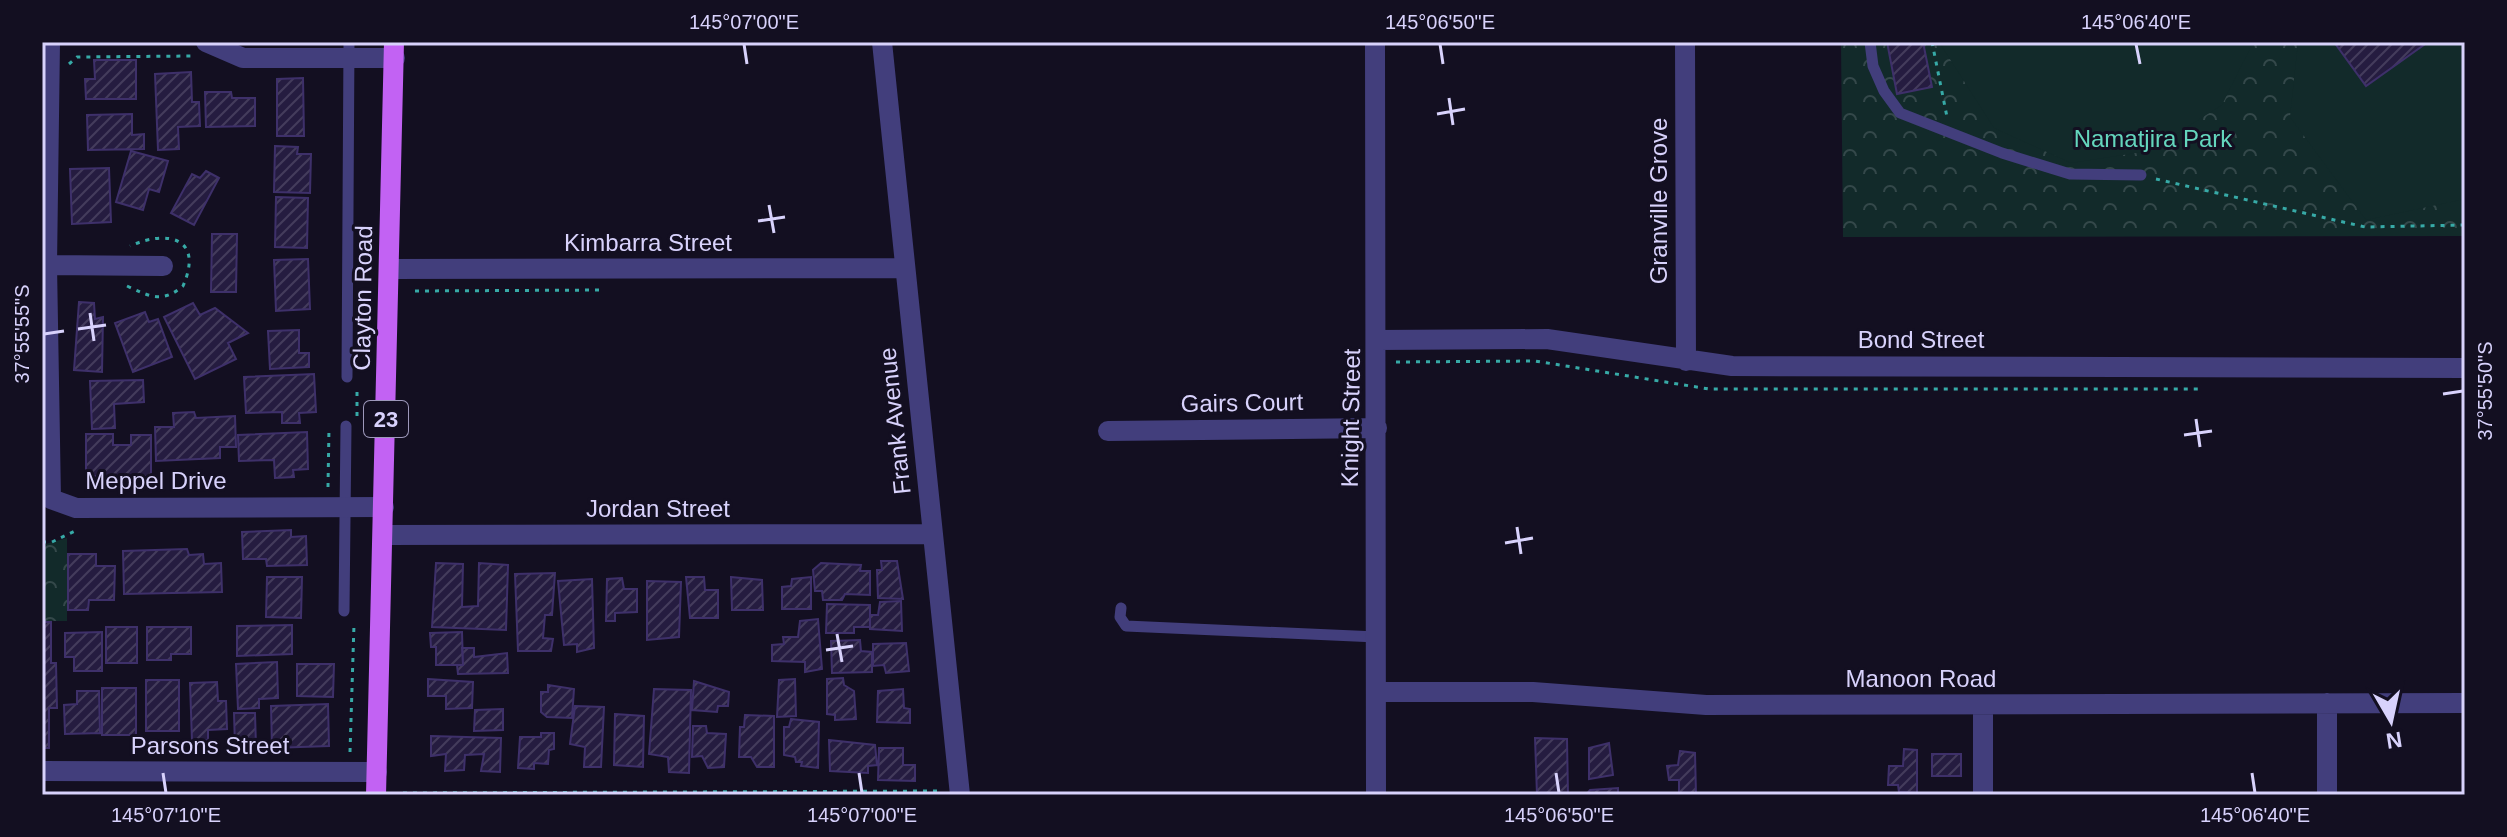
<svg xmlns="http://www.w3.org/2000/svg" width="2507" height="837" font-family="Arial,sans-serif">
  <style>
    .park { fill: url(#park-crowns) }
    .garden { fill: #122a2a }
    .building { fill: url(#building-hatch); stroke: #3e306a; stroke-width: 2 }
    .lines { fill: none; stroke-linecap: round; stroke-linejoin: round }
    .path { stroke: #37aaa7; stroke-width: 3; stroke-dasharray: 4 6; stroke-linecap: butt }
    .service { stroke: #423e7c; stroke-width: 11 }
    .minor { stroke: #423e7c; stroke-width: 20 }
    .primary { stroke: #c262f3; stroke-width: 20 }
    .ticks { fill: none; stroke: #d8d2fc; stroke-width: 3 }
    .labels { text-anchor: middle; stroke-width: 6; stroke-linejoin: round; paint-order: stroke }
    .shield { fill: #130f21; stroke: #9d98ba; stroke-width: 2 }
    .shield-label { font-size: 22px; font-weight: bold; fill: #d8d2fc }
    .park-label { font-size: 24px; fill: #64d6bd; stroke: #130f21 }
    .street-label { font-size: 24px; fill: #d8d2fc; stroke: #130f21 }
    .neatline { fill: none; stroke: #d8d2fc; stroke-width: 3 }
    .ticks-label { font-size: 20px; text-anchor: middle; fill: #d8d2fc }
  </style>
  <defs>
    <pattern id="park-crowns" width="20" height="18" patternUnits="userSpaceOnUse" patternTransform="scale(2)"><rect width="20" height="18" fill="#122a2a"/><path d="M2 6a3 3 0 1 1 6 0M12 15a3 3 0 1 1 6 0" fill="none" stroke="#34484a"/></pattern>
    <pattern id="building-hatch" width="6" height="6" patternUnits="userSpaceOnUse" patternTransform="scale(2)"><rect width="6" height="6" fill="#251c40"/><path d="M-1 1l2-2M0 6l6-6M5 7l2-2" fill="none" stroke="#443c5c"/></pattern>
  </defs>
  <rect width="100%" height="100%" fill="#130f21"/>
  <path class="park" d="M1841,42H2465V236L1843,237Z
    M67,538V621H42V545Z"/>
  <path class="garden" d="M1939,42H2253L2222,105L2149,151L2071,163L1994,128Z
    M2298,42H2465V199L2366,220L2290,117Z"/>
  <path class="building" d="M1887,42H1923L1932,87L1897,94Z
    M2334,42H2428L2366,86Z
    M94,60H136V99H86L85,79H95Z
    M191,72L192,102H199L200,126L178,127L179,149L158,150L155,74Z
    M303,78L304,136H277V79Z
    M205,92H231L232,98H255V126L206,127Z
    M132,114V135L144,134V149L88,150L87,115Z
    M275,146L298,147L297,154H311L310,193L274,192Z
    M131,151L168,161L159,192L149,189L143,210L116,202Z
    M109,168L111,222L72,224L70,169Z
    M206,171L219,178L194,225L171,213L192,174L200,178Z
    M276,197L308,198L307,248L275,247Z
    M212,234H237L236,292H211Z
    M308,259L310,309L276,311L274,260Z
    M79,302L94,303L95,319L103,317L102,372L74,370Z
    M193,303L200,315L215,308L248,333L228,343L236,359L195,379L164,317Z
    M145,312L149,322L158,319L172,357L133,372L115,323Z
    M299,330V353H309V367L270,369L268,331Z
    M314,374L316,412L299,413L300,423H282V412L246,413L244,377Z
    M143,380L144,402L114,404L115,428L92,429L90,381Z
    M194,412L196,418L235,416L236,447H220V458L156,461L155,427H174L173,413Z
    M307,432L308,469L293,470L294,477L275,478L274,460L239,461L238,435Z
    M86,434H113V445H131V435H151V476H86Z
    M291,530V537L306,536L307,565L267,566L266,559H243L242,532Z
    M187,549L189,555L203,554L204,564L221,563L222,592L124,594L123,551Z
    M68,554H96V566H115L114,600H89L88,610H68Z
    M881,561H897L903,599L878,598L877,570H882Z
    M436,563L463,564L462,607L478,606L479,563L508,565L506,630L432,627Z
    M821,563L861,565L860,571H870V595L845,594L842,600H823L822,591H815L813,570Z
    M555,573L552,615H545L543,638L553,639L551,651H518L515,574Z
    M267,577H302L301,618L266,617Z
    M686,577H704L705,590H718V618H690Z
    M731,577L762,580L763,610H732Z
    M811,577V609H782V587L791,586L792,579Z
    M622,578L624,589H637V612L615,613V621H606L607,579Z
    M592,579L594,648L577,652V644L564,645L558,581Z
    M647,581L681,582L679,637L647,640Z
    M901,601L902,631L870,629V615H878L880,602Z
    M827,604L870,605V627H854V633H826Z
    M818,619L822,669L805,672V662L772,661V645L784,644L783,637H798L800,621Z
    M42,622H51V663H56L57,708H49V748H42Z
    M292,625V654L237,656V626Z
    M106,627H137V663H106Z
    M147,627H191V654H171V660H147Z
    M102,632V671H74V657H65V633Z
    M462,632L463,665H436V647H431L430,633Z
    M860,640L861,651L872,652V672L832,673L831,641Z
    M906,643L909,671L886,673L884,665L873,666V644Z
    M462,648H474V657L507,653L508,673L458,674L457,665H463Z
    M277,662L278,698L259,699V708L238,709L236,664Z
    M297,664H334L333,697L297,696Z
    M843,678L844,685L854,691L856,719L835,720V715L827,714V679Z
    M428,679L473,682L472,708L446,709V696H428Z
    M795,679L796,716L777,717L779,680Z
    M146,680H179V731H146Z
    M694,681L729,692L728,706H718L717,712L692,710Z
    M217,682L218,701H226L227,729L208,730V740L192,741L190,683Z
    M548,685L574,689L572,718L547,717L541,712V692H548Z
    M102,688H136V735H102Z
    M654,689L691,690L689,773L669,772L668,757L649,754Z
    M903,689L904,708L910,709V723L877,722L878,691Z
    M77,691H99L100,733L65,734L64,705L77,704Z
    M328,704L329,746L272,748L271,706Z
    M575,706L604,707L601,767H584L585,747L570,744Z
    M503,709V730L474,731L475,710Z
    M234,713H255L256,747H235Z
    M615,714L644,716L643,767L614,765Z
    M745,715L774,716V767H757L751,757H739L740,727H744Z
    M791,719L819,722L818,768L801,766L802,762H796L795,757L784,755V727H789Z
    M693,726H706L707,733L726,734L724,767L708,768L702,756L692,757Z
    M541,733H554V749L549,750L548,764L534,763V769L518,768L520,737H541Z
    M431,736L501,738L500,772L481,771L484,754L465,755L464,770L445,771L446,754L431,756Z
    M1535,738L1567,739L1568,795H1537Z
    M829,740L875,745L877,765L868,766V773L830,771Z
    M1609,743L1613,775L1589,779V748Z
    M879,748H903V765H915V781L878,780Z
    M1904,749L1917,750V793L1899,792L1898,785H1888L1889,766H1903Z
    M1680,751L1695,753L1696,795H1679V780H1669L1667,766L1678,765Z
    M1932,754H1961V776H1932Z
    M1618,788V795H1586L1590,790Z"/>
  <g class="lines">
    <path class="path" d="M1932,42L1947,117
      M69,64L77,57L191,56
      M2156,179L2365,227L2465,225
      M127,286C149,296 162,304 183,286C204,238 168,229 130,246
      M415,291L603,290
      M1396,362L1535,361L1709,389H2201
      M357,416V388
      M328,487L329,427
      M42,542H52L79,529
      M350,752L354,624
      M403,793L942,791"/>
    <path class="service" d="M1870,42L1873,66L1884,91L1900,113L2002,153L2070,174L2141,175
      M347,377L349,42
      M1121,608L1120,617L1126,626L1377,637
      M344,611L346,426"/>
    <path class="minor" d="M50,42L47,265L51,499L76,508L384,507
      M206,42L243,58H395
      M882,42L960,795
      M1375,42L1376,795
      M1685,42L1686,361
      M47,265L163,266
      M390,269L905,268
      M1378,340L1547,339L1732,366L2465,368
      M1108,431L1377,428
      M383,535L933,534
      M1378,692H1533L1706,705L2465,703
      M2327,703V795
      M1983,705V795
      M42,771L377,772"/>
    <path class="primary" d="M376,795L394,42"/>
  </g>
  <path class="ticks" d="M744,44L747,64M1440,44L1443,64M2136,44L2140,64M1449,98L1453,125M1437,114L1465,109M769,205L774,233M758,221L785,217M90,313L94,341M78,329L106,325M44,334L64,331M2443,394L2463,391M2196,419L2200,447M2184,435L2212,431M1517,527L1521,554M1505,543L1533,538M837,634L842,662M826,650L853,646M163,773L166,793M859,773L862,793M1556,773L1559,793M2252,773L2255,793"/>
  <g class="labels">
    <rect class="shield" x="364" y="401" width="44" height="36" rx="6"/>
    <g class="shield-label">
      <text x="386" y="427">23</text>
    </g>
    <g class="park-label">
      <text x="2153" y="147">Namatjira Park</text>
    </g>
    <g class="street-label">
      <text transform="translate(1659 201) rotate(-90)" y="8">Granville Grove</text>
      <text x="648" y="251">Kimbarra Street</text>
      <text transform="translate(363 298) rotate(-89)" y="8">Clayton Road</text>
      <text x="1921" y="348">Bond Street</text>
      <text transform="translate(1242 403) rotate(-1)" y="8">Gairs Court</text>
      <text transform="translate(1351 418) rotate(-89)" y="8">Knight Street</text>
      <text transform="translate(895 421) rotate(-96)" y="8">Frank Avenue</text>
      <text x="156" y="489">Meppel Drive</text>
      <text x="658" y="517">Jordan Street</text>
      <text x="1921" y="687">Manoon Road</text>
      <text x="210" y="754">Parsons Street</text>
    </g>
  </g>
  <rect width="2507" height="837" fill="none" stroke="#130f21" stroke-width="88"/>
  <g transform="translate(2391 721) rotate(171)" stroke="#130f21" stroke-width="6" paint-order="stroke">
  <path d="M0-6L14 30L0 20L-14 30Z" fill="#d8d2fc"/>
  <text y="-12" font-size="22" font-weight="bold" text-anchor="middle" fill="#d8d2fc">N</text>
  </g>
  <rect x="44" y="44" width="2419" height="749" class="neatline"/>
  <g class="ticks-label">
    <text x="744" y="29">145°07'00"E</text>
    <text x="1440" y="29">145°06'50"E</text>
    <text x="2136" y="29">145°06'40"E</text>
    <text transform="translate(22 334) rotate(-90)" y="7">37°55'55"S</text>
    <text transform="translate(2485 391) rotate(-90)" y="7">37°55'50"S</text>
    <text x="166" y="822">145°07'10"E</text>
    <text x="862" y="822">145°07'00"E</text>
    <text x="1559" y="822">145°06'50"E</text>
    <text x="2255" y="822">145°06'40"E</text>
  </g>
</svg>
